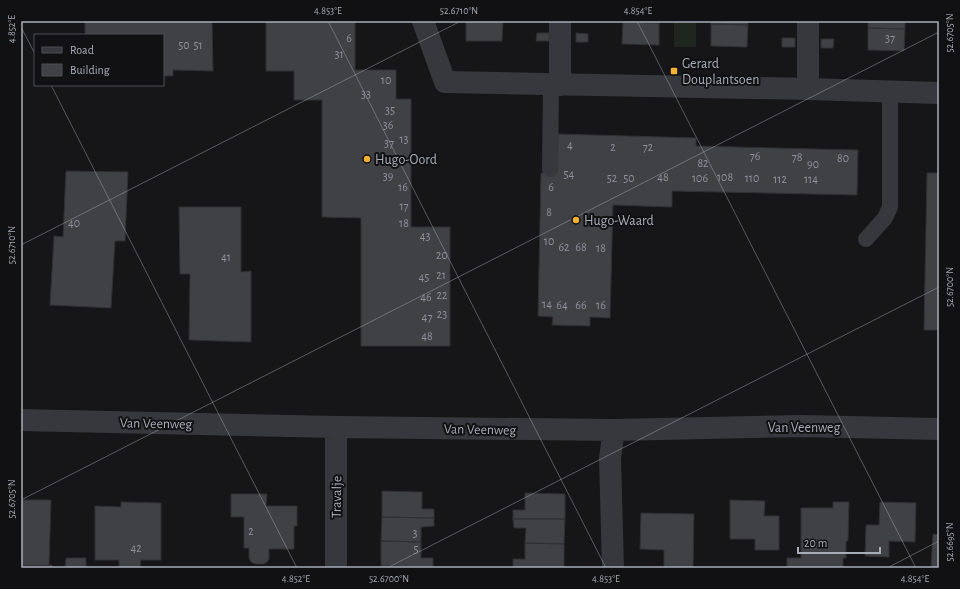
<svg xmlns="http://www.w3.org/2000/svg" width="960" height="589" font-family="'Alegreya Sans',sans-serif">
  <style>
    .green { fill: #1e261f }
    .building { fill: #404145; stroke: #303034 }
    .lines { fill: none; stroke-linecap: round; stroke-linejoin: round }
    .service { stroke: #37383d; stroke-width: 16 }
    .minor { stroke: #37383d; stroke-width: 22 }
    .ticks { fill: none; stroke: #a8adb8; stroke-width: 1; stroke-opacity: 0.45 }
    .poi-dot { fill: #f2b134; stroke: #111113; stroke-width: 1.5 }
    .labels { text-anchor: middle; stroke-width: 4; stroke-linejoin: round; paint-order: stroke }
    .number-label { font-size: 12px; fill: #8e929b }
    .poi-label { font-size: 14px; fill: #a8adb8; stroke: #111113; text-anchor: start }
    .street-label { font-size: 14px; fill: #a8adb8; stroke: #111113 }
    .neatline { fill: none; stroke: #a8adb8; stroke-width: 1.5 }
    .ticks-label { font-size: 10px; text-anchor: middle; fill: #a8adb8 }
  </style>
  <rect width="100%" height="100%" fill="#161618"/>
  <path class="green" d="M674,21H696V47H674Z"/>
  <path class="building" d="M85,21H212L213,71L173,70V76H163V35H85Z
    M266,21H355V70H396V99H411V227H450V346H361V218L322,217V100H294V71H266Z
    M466,21H503L502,41H466Z
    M623,21H659V23L623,22Z
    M711,21H748V25L711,24Z
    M868,21H905V29L868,28Z
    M623,22L659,23V45L622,44Z
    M711,24L748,25L747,47L711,46Z
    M868,28L905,29L904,51L868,50Z
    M537,33H549V41H536Z
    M576,33L588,34V42H576Z
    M782,38H795V47H782Z
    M821,39H834L833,48H821Z
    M558,134L696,138V146L858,150L857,195L672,191V207L613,205L610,318L590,317V326L552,325L553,317L538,316L541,173H557Z
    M66,171L128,172L125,241H115L111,308L50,305L54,236L63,237Z
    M927,173H939V330H924Z
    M179,207H241V272L251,271V342L189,340L190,274H180Z
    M382,491L422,492V509H434V518L382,517Z
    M525,493L565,494V519H513V510H525Z
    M231,494H267L266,506H297V526H294V549H269V559L267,562L264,564H255L251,562L249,558V548H244V517H231Z
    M21,500H51L49,566H21Z
    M730,500L765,501L764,516H779V550H755V539H730Z
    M121,502L161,503V560H141L140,568H119V560H95V506L121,507Z
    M833,502H849L848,541H846V558H843V568H787V558H801V508H833Z
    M880,502L916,503L915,542L889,541V557L865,556L866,525H879Z
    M641,513L694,514L693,568H664V550L640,549Z
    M382,517L434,518V526L421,527V542L381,541Z
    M513,519H565L564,544L525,543L526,528H514Z
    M933,534L939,535V568L931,567Z
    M381,541L421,542V558H433V567L381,566Z
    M525,543L564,544V568H513V559H525Z
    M66,558H86V568H65Z
    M50,565H52V568H21V566H49Z
    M381,566L433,567V568H381Z"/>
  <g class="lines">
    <path class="service" d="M550,169L551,84
      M866,239L885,218L890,207V91"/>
    <path class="minor" d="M423,21L445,82L808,89L939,93
      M560,85V21
      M808,89V21
      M21,420L336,427L614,430L802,426L939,429
      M336,568V427
      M613,568L610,458L614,430"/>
  </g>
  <path class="ticks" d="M328,21L606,568M637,21L916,568M21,27L35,54M51,85L297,568M21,245L461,21M21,500L939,32M387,568L939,287M887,568L939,541"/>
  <g class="poi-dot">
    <rect x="670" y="67" width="8" height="8" rx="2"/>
    <circle cx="367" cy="159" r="4"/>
    <circle cx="576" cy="220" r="4"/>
  </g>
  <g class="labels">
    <g class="number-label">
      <text x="349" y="42">6</text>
      <text x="890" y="42">37</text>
      <text x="184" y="49">50</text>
      <text x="198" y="49">51</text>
      <text x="339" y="58">31</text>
      <text x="386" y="84">10</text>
      <text x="366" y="98">33</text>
      <text x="390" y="114">35</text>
      <text x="388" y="129">36</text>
      <text x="404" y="143">13</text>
      <text x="389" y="147">37</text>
      <text x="570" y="149">4</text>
      <text x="613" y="151">2</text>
      <text x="648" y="151">72</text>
      <text x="755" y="160">76</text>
      <text x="797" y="161">78</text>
      <text x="843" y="162">80</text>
      <text x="703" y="167">82</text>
      <text x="813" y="168">90</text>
      <text x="569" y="178">54</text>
      <text x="388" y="180">39</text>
      <text x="663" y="181">48</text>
      <text x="725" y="181">108</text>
      <text x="612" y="182">52</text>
      <text x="629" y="182">50</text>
      <text x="700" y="182">106</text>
      <text x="752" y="182">110</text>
      <text x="780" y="183">112</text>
      <text x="811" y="183">114</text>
      <text x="403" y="191">16</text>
      <text x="551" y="191">6</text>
      <text x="404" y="210">17</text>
      <text x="549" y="216">8</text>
      <text x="74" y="227">40</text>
      <text x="404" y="227">18</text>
      <text x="425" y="240">43</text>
      <text x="549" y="245">10</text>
      <text x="564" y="251">62</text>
      <text x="581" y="251">68</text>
      <text x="601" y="252">18</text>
      <text x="442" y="259">20</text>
      <text x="226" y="261">41</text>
      <text x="441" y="279">21</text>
      <text x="424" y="281">45</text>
      <text x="442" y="299">22</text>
      <text x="426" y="301">46</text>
      <text x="547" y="308">14</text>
      <text x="562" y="309">64</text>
      <text x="581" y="309">66</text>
      <text x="601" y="309">16</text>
      <text x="442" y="318">23</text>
      <text x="427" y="321">47</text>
      <text x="427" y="340">48</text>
      <text x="251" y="535">2</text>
      <text x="415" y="537">3</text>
      <text x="136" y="552">42</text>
      <text x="416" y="553">5</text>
    </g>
    <g class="poi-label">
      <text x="682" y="68">Gerard<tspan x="682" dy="16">Douplantsoen</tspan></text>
      <text x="375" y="164">Hugo-Oord</text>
      <text x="584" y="225">Hugo-Waard</text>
    </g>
    <g class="street-label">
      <text transform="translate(156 423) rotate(1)" y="5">Van Veenweg</text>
      <text x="804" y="432">Van Veenweg</text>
      <text transform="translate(480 429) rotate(1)" y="5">Van Veenweg</text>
      <text transform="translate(336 497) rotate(-89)" y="5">Travalje</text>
    </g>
  </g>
  <rect width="960" height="589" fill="none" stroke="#111113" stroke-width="44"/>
  <rect x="34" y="34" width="130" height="52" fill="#111113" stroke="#4d4f55"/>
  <rect x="42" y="47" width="20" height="6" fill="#37383d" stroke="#4d4f55"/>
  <text x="70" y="54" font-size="12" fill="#a8adb8">Road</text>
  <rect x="42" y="64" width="20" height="12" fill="#404145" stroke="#4d4f55"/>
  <text x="70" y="74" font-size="12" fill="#a8adb8">Building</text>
  <path d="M798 547v6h82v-6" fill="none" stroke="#a8adb8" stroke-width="2"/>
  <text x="804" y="547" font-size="12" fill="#a8adb8" stroke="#111113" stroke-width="3" paint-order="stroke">20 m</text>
  <rect x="22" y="22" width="916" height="545" class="neatline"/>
  <g class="ticks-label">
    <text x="328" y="14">4.853°E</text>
    <text x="459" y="14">52.6710°N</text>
    <text x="638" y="14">4.854°E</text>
    <text transform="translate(11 29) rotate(-90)" y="4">4.852°E</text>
    <text transform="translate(949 33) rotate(-90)" y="4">52.6705°N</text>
    <text transform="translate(11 245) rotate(-90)" y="4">52.6710°N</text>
    <text transform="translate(949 287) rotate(-90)" y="4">52.6700°N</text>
    <text transform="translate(11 499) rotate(-90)" y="4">52.6705°N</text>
    <text transform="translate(949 542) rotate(-90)" y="4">52.6695°N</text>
    <text x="296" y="582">4.852°E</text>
    <text x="389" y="582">52.6700°N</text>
    <text x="606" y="582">4.853°E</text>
    <text x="915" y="582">4.854°E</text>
  </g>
</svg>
